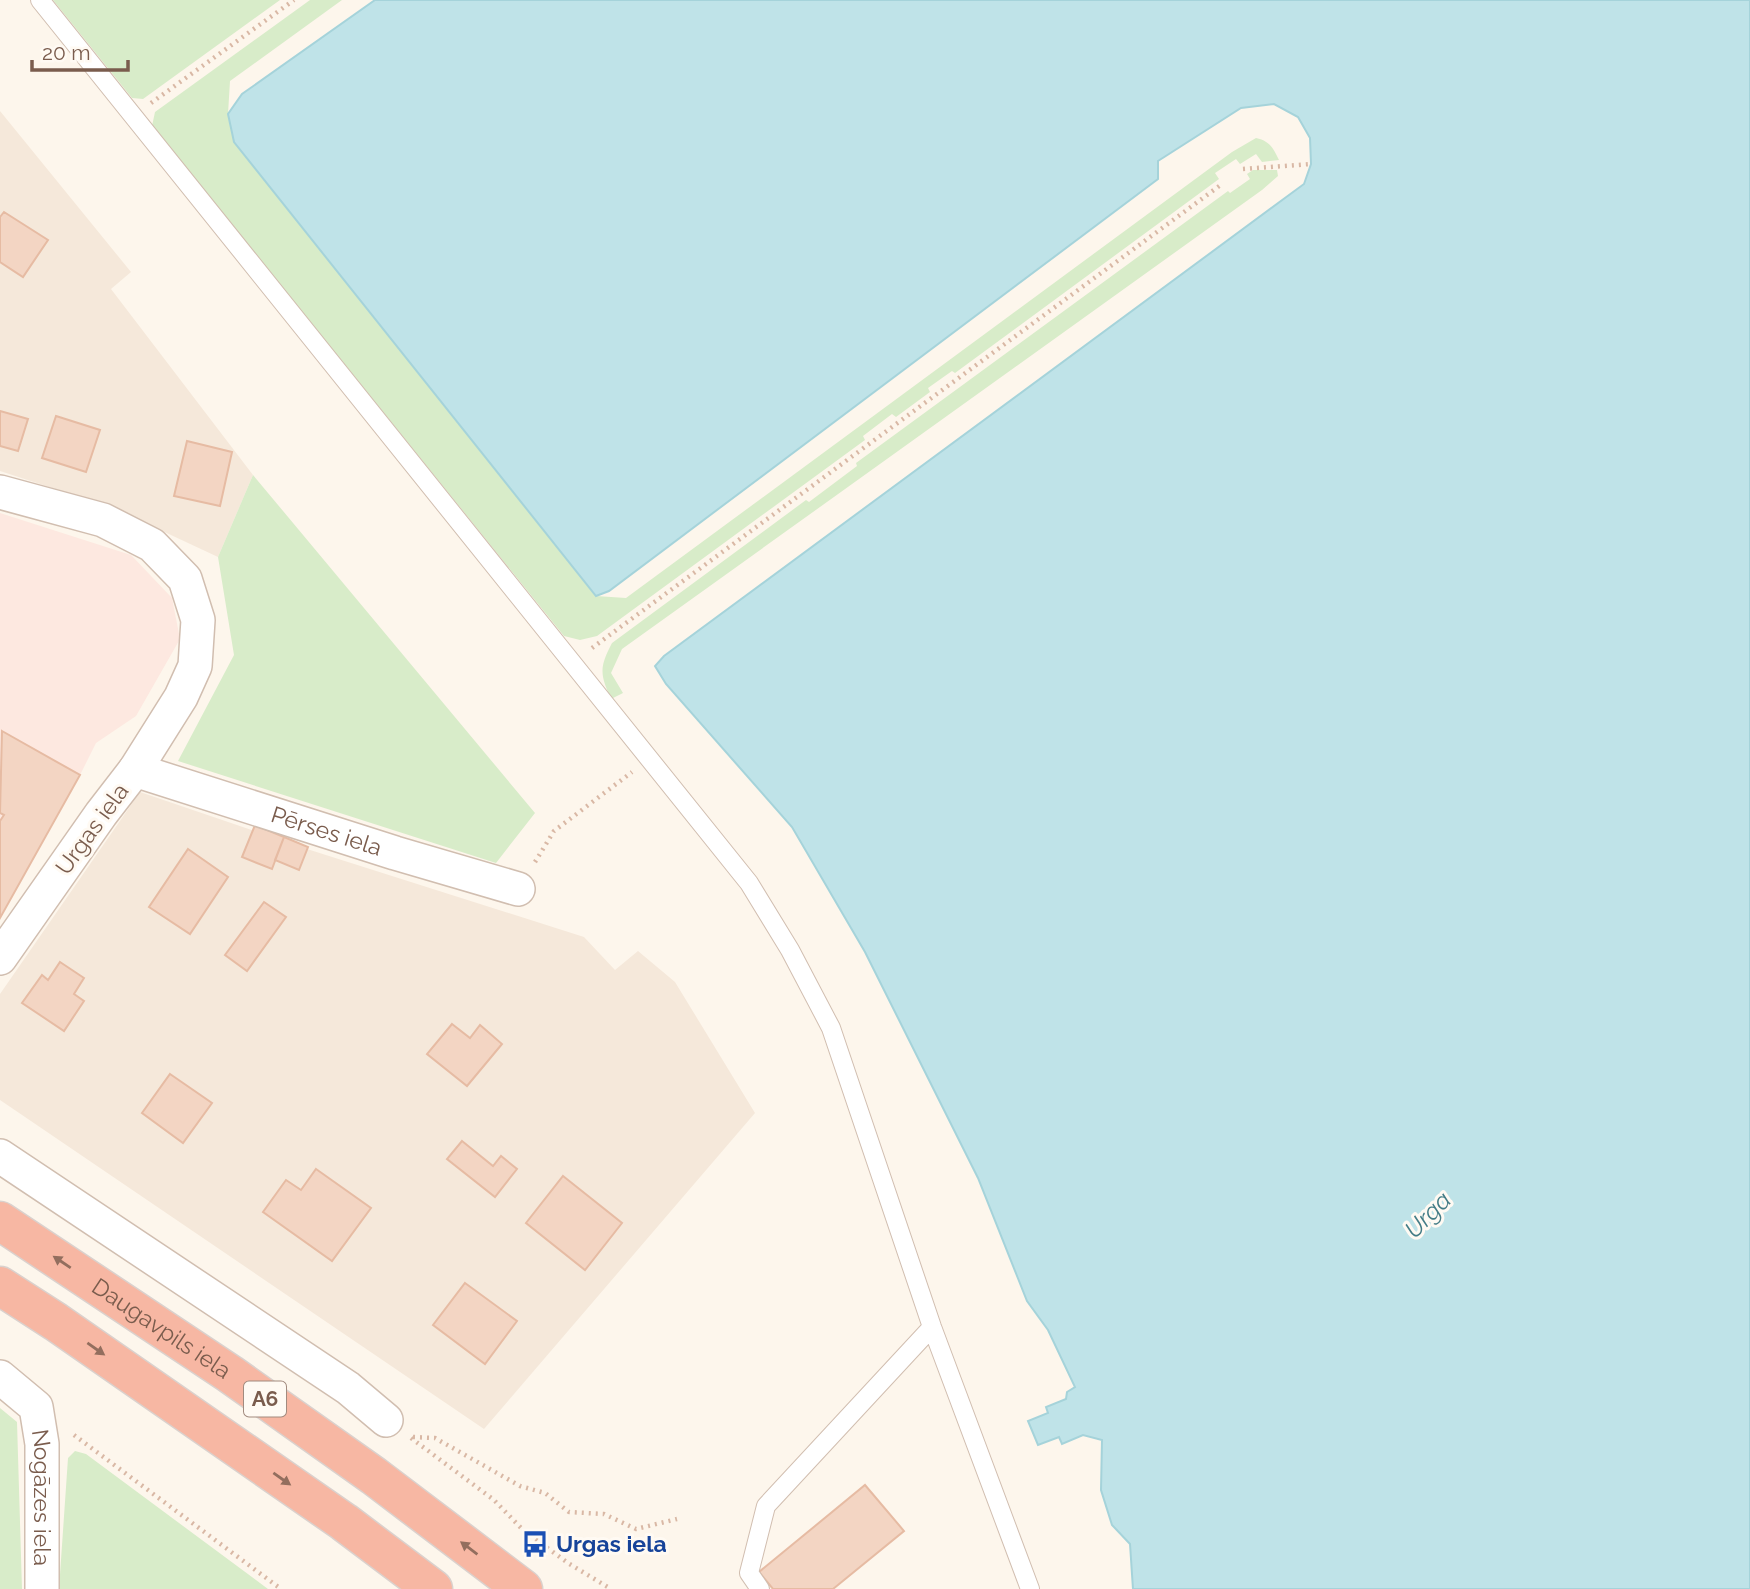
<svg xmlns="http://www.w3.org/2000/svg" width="1750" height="1589" font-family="Raleway,sans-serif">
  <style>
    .residential { fill: #f5e8da }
    .commercial { fill: #fde8e0 }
    .green { fill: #d8ecc9 }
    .water { fill: #bfe3e8; stroke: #a5d3da; stroke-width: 2 }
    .building { fill: #f3d5c3; stroke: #e6bba3; stroke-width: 2 }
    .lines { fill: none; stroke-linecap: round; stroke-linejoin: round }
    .lane-casing { stroke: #d1beb0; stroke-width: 20 }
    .street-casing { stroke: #d1beb0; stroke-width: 36 }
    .highway-casing { stroke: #dad1cd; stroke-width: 41 }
    .path { stroke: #d9b8a5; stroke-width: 4.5; stroke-dasharray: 2 5; stroke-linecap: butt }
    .lane { stroke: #fff; stroke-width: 18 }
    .street { stroke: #fff; stroke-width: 33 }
    .highway { stroke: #f7b7a3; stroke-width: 38 }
    .oneway { fill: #936e5e }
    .labels { text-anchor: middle; stroke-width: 6; stroke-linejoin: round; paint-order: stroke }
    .shield { fill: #fffaf3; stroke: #a28b7f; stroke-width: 2 }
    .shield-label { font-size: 21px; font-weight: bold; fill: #7a5c4d }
    .street-label { font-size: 23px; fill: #7a5c4d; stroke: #fffaf3 }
    .transit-label { font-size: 23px; font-weight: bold; fill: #164399; stroke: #fffaf3; text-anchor: start }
    .water-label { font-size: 24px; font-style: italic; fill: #437c86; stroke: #fffaf3 }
  </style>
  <rect width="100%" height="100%" fill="#fdf6ec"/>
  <path class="residential" d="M0,111L131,272L111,289L253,475L218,557L111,507L0,471Z
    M140,792L307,849L584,937L615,970L638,951L675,982L755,1113L484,1429L0,1100V994Z"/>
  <path class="commercial" d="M0,513L131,555L172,598L180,639L136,716L96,743L80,775L0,918Z"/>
  <path class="green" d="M53,0H280L143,99L132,98Z
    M310,0H342L230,81L228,114L596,596L626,598L1232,152L1256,138C1270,141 1273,148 1279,160L1262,162L1256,154L1240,164L1236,159L1215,173L1219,179L955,373L952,371L928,388L930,392L896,417L892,414L863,436L865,440L597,636L580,640L564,636L152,126L155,112Z
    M1253,170H1277L1278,176L1262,190L622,649L611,673L623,693L611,699C600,674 599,668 612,643L806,500L809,502L857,466L856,463L1228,191L1230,193L1250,179L1247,174Z
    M253,475L535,813L496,863L178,761L234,655L218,557Z
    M0,1408L17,1422L22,1589H0Z
    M75,1451L86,1454L268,1589H59L68,1458Z"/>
  <path class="water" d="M375,0H1750V1589H1133L1130,1544L1112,1525L1101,1490L1102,1440L1083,1435L1062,1444L1059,1437L1038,1445L1028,1421L1048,1413L1046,1407L1066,1399L1067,1392L1075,1387L1048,1330L1027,1301L978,1178L865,952L792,827L666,684L655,666L664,656L1304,184L1311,164L1310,138L1298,117L1274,104L1241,108L1158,161V179L609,591L596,596L234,142L228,114L242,94Z"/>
  <path class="building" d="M4,212L48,240L23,277L0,262V217Z
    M0,411L28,419L18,451L0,446Z
    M56,416L100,430L86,472L42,458Z
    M187,441L232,452L220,506L174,496Z
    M2,731L80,775L0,918V821L4,815L0,813Z
    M255,825L284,837L272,869L242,857Z
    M284,837L308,847L299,870L275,860Z
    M188,849L228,877L190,934L149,907Z
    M264,902L286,917L247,971L225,955Z
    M60,962L84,978L74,994L84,1001L64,1031L22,1003L42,975L48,980Z
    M452,1024L470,1038L480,1025L502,1044L467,1086L427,1054Z
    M170,1074L212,1103L183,1143L142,1113Z
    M462,1141L493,1166L501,1156L517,1169L495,1197L447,1159Z
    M316,1169L371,1208L332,1261L263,1212L286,1180L301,1190Z
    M563,1176L622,1223L585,1270L526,1223Z
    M465,1283L517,1321L485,1364L433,1325Z
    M865,1485L904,1531L833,1589H773L759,1572Z"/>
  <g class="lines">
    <defs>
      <path id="lane" d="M40,0L749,883L790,950L831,1028L932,1327L1030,1589
        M760,1589L749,1573L766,1506L932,1327"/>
      <g id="street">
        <path d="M0,492L103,520L152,545L185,579L198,620L195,666L181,697L135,770L101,814L0,958"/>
        <path id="s1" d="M135,770L395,853L518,889"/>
        <path d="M0,1156L348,1388L386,1420"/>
        <path id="s2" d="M0,1377L36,1407L42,1444V1589"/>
      </g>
      <g id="highway">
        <path id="s3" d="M0,1221L230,1374L374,1476L523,1589"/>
        <path d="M0,1286L56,1322L344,1522L433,1589"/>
      </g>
    </defs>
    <use href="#lane" class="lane-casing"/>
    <use href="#street" class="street-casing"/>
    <use href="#highway" class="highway-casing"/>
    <path class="path" d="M151,103L294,0
      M1243,169L1311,164
      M592,648L1222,184
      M535,862L554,831L632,772
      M74,1435L281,1589
      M413,1437L435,1438L520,1486L545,1493L569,1512L604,1514L636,1529L677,1519
      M411,1438L494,1500L524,1531L568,1563L611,1589"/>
    <use href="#lane" class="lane"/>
    <use href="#street" class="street"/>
    <use href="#highway" class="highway"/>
  </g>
  <defs><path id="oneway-solid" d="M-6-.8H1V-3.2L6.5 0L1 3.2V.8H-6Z" transform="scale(1.75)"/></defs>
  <g class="oneway">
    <use href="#oneway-solid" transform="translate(62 1262) rotate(-146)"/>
    <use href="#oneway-solid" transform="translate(96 1349) rotate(35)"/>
    <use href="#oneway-solid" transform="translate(282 1479) rotate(35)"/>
    <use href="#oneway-solid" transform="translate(469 1548) rotate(-143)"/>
  </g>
  <defs>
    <symbol id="bus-bare" viewBox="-9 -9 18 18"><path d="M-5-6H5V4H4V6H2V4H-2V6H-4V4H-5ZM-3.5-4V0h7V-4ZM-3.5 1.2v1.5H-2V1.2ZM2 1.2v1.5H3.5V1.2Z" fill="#1a4fb4" stroke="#fffaf3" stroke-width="2.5" paint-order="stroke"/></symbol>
  </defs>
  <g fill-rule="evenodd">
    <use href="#bus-bare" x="516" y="1525" width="38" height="38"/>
  </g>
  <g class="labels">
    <rect class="shield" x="244" y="1381.5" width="42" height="35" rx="5"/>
    <g class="shield-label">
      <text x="265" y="1406">A6</text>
    </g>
    <g class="street-label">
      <text transform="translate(92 829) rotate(-54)" y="8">Urgas iela</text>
      <text dy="8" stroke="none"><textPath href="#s1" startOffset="201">Pērses iela</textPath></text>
      <text dy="8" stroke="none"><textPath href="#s3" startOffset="194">Daugavpils iela</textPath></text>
      <text dy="8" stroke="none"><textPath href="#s2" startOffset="138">Nogāzes iela</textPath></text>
    </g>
    <g class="transit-label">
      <text x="556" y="1552">Urgas iela</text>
    </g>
    <g class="water-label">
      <text transform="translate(1428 1215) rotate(-45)" y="8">Urga</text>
    </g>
  </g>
  <path d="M32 60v10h96v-10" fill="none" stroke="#7a5c4d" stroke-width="3.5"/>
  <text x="42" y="60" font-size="21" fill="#7a5c4d" stroke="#fffaf3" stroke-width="5" paint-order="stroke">20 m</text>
</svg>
